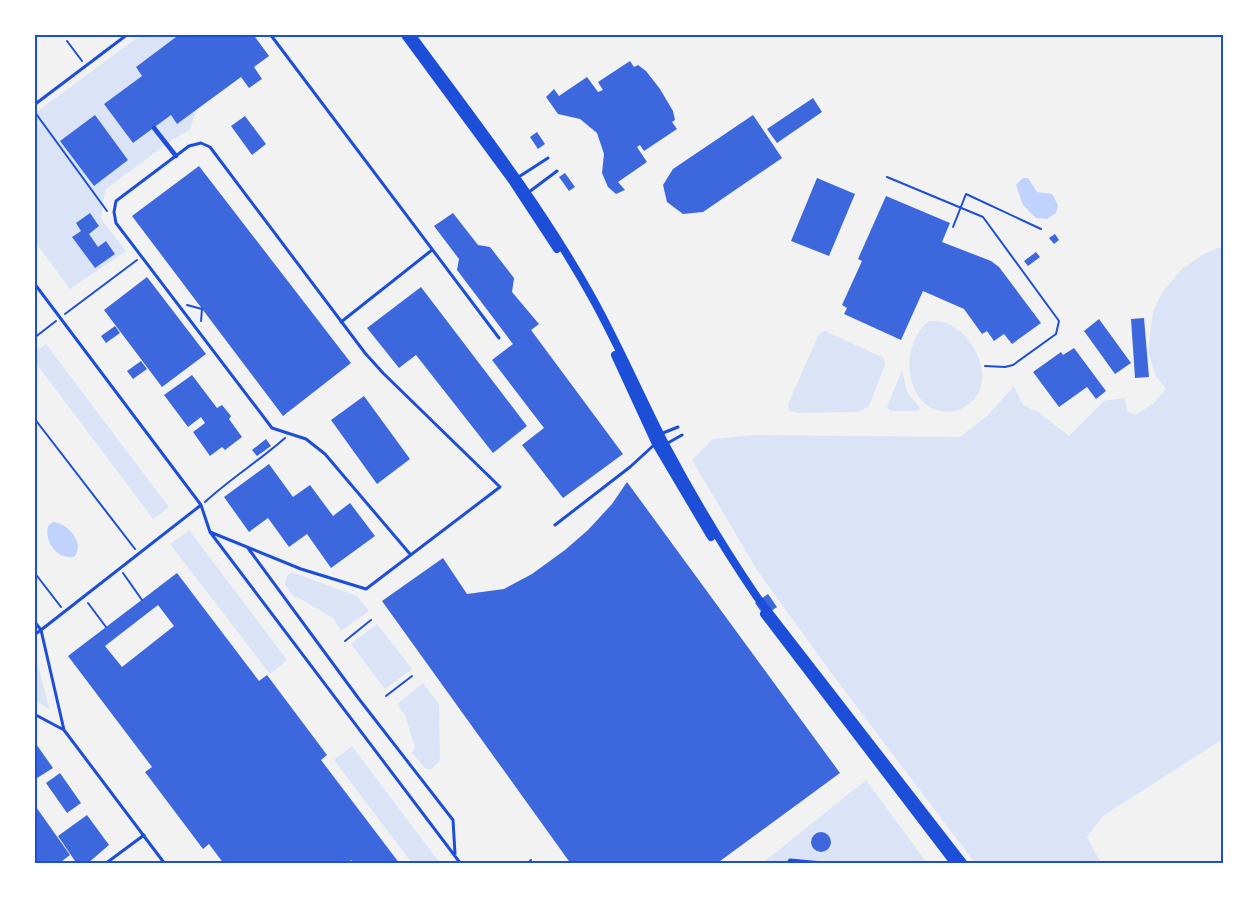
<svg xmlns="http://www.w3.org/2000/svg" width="1258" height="898" font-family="Karla,sans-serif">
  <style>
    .green { fill: #dbe4f7 }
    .water { fill: #bfd3fe }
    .building { fill: #3d67dc; fill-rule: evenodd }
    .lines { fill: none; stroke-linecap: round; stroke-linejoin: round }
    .path { stroke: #1d4ed8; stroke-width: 2 }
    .service { stroke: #1d4ed8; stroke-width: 3 }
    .pedestrian { stroke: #1d4ed8; stroke-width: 4.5 }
    .tertiary { stroke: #1d4ed8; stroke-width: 8 }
    .neatline { fill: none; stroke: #1d4ed8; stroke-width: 2 }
  </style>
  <rect width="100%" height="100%" fill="#f2f2f2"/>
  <path class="green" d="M141,35H180L136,67L142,76L104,104L133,143L171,115L196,110L190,130L172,140L105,190L101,219L126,251L70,289L35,242V113Z
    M1218,248H1224L1223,739L1103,816L1087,837L1101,863H975L832,674L757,570L692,460L713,439L754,435L960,437L987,416L1014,386L1023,405L1040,413L1069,436L1104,401L1125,398L1127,411L1135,415L1154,403L1166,389L1156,376L1148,352L1153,311L1162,293L1181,270L1202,255Z
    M929,321C935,321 941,321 947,323C974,334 997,380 971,402C966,406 960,410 955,411C908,420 894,349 929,321Z
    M825,331L884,358L885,365L869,406L859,412L798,413L789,411L788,404L819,334Z
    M46,344L169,507L153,519L35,362V352Z
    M902,370L907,392L920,408L919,411H890L887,407Z
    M189,530L287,660L270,674L170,544Z
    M291,572L357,596L369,611L341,631L333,618L299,598L294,597L285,584L287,576Z
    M377,624L412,669L385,689L351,644Z
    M35,655L50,710L35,700Z
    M423,683L439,704L440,757L439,762L431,769H426L412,753L415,748L405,715L397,704Z
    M352,746L440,863H412L334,760Z
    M866,780L927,863L761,864Z"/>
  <path class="water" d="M1023,178H1028L1037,192L1052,194L1058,205L1056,213L1047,219L1036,218L1023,205L1016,185Z
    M53,522C68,523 86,544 74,557C57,559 44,542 48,526Z"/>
  <path class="building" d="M180,34H253L269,56L254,67L262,79L249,88L241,77L177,124L171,115L133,143L104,104L142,76L136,67Z
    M630,61L634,67L638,65L646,71L660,89L673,111L675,120L672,122L677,129L644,151L640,145L637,147L647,162L618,182L625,190L616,194L608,187L602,173L604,154L597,133L580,119L558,114L546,97L554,89L559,96L587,77L598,92L603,90L598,82Z
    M813,98L822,112L777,143L767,129Z
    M95,115L128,160L94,186L60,141Z
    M753,115L782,158L703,212L683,214L667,202L663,185L673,169Z
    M245,116L266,144L252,155L231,126Z
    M537,132L545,144L538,149L530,137Z
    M199,166L351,363L283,416L132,216Z
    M565,173L575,187L569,191L559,177Z
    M817,178L855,194L829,256L791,241Z
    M886,196L950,223L942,242L991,261L999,267L1041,323L1012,344L1004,334L994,341L987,331L982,334L964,309L923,291L901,340L844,314L847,308L842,305L862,261L858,259Z
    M90,213L99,226L89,234L98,247L106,241L115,254L95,268L72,237L81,231L76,223Z
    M453,213L478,245L490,247L514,278L512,292L539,324L531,330L623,454L563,498L522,445L544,428L492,360L513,344L457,270L459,259L434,226Z
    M1055,234L1059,240L1054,244L1049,238Z
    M1036,252L1040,257L1028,266L1024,261Z
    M147,277L206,354L162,387L104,310Z
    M421,287L527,426L493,453L416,355L399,368L367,328Z
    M1144,318L1149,377L1135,378L1131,319Z
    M1099,319L1131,363L1115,374L1084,331Z
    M115,326L120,333L106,343L101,336Z
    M1074,348L1106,391L1096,399L1087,387L1059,407L1033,372L1061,352L1063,355Z
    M141,361L147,369L133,379L127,371Z
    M192,375L217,408L222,405L231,416L229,419L242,437L225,450L222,447L210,456L193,432L205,423L201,417L188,427L164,395Z
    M364,396L410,459L377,484L331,420Z
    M266,439L271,446L257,456L252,450Z
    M269,464L293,497L310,485L333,516L350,503L375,536L331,568L307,534L289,547L268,518L249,532L224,497Z
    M627,482L840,773L716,864H571L382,601L443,558L467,594L504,589L532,574L565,550L588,530L612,504Z
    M177,573L259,681L267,675L327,755L321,760L400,864H354L351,860L346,864H224L209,844L203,849L145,772L152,767L68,656ZM158,605L174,626L122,667L105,646Z
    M768,594L777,607L764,616L755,603Z
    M34,741L53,768L34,780Z
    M60,773L81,803L67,813L46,783Z
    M34,804L70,855L58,864H34Z
    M87,815L109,845L87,864H77L58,836Z
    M811 842a10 10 0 1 1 20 0a10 10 0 1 1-20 0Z"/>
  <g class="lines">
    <path class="path" d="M67,41L82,61
      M34,111L107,211
      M887,177L983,217L1059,321L1056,334L1013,365L1005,367L985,366
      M953,227L966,194L1041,229
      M187,305L202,309L201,321
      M65,314L137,260
      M34,338L56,321
      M34,418L135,549
      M205,502C231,478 259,461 285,438
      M34,572L61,607
      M123,573L142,600
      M88,603L106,627
      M345,641L371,620
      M386,696L412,676
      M527,864L531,860"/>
    <path class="service" d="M270,34L499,338
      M34,105L128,34
      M517,178L548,158
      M529,192L557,171
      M34,283L201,505L210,532L461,864
      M341,322L432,250
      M663,433L678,427
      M666,444L682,435
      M555,525L630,467L654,445
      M210,532L301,569L366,589L500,487L383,373L365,353L210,147L201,143L189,146L116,201L114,212L116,223L272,428L306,439L325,454L410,554
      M248,548L359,699L453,820L455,854
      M34,621L41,630L34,635
      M34,714L64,730
      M105,864L144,835
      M165,864L64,730L41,630L201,505
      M787,864L790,860L834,864"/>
    <path class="pedestrian" d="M154,128L176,156"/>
    <path class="tertiary" d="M404,34L513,182L557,249
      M411,34C475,121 541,205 593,299C619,346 640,395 664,442C692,495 723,547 757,597L964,864
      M615,355L656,444L711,537
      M764,614L955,864"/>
  </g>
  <rect width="1258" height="898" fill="none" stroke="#ffffff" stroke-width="72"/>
  <rect x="36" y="36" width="1186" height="826" class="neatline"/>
</svg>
